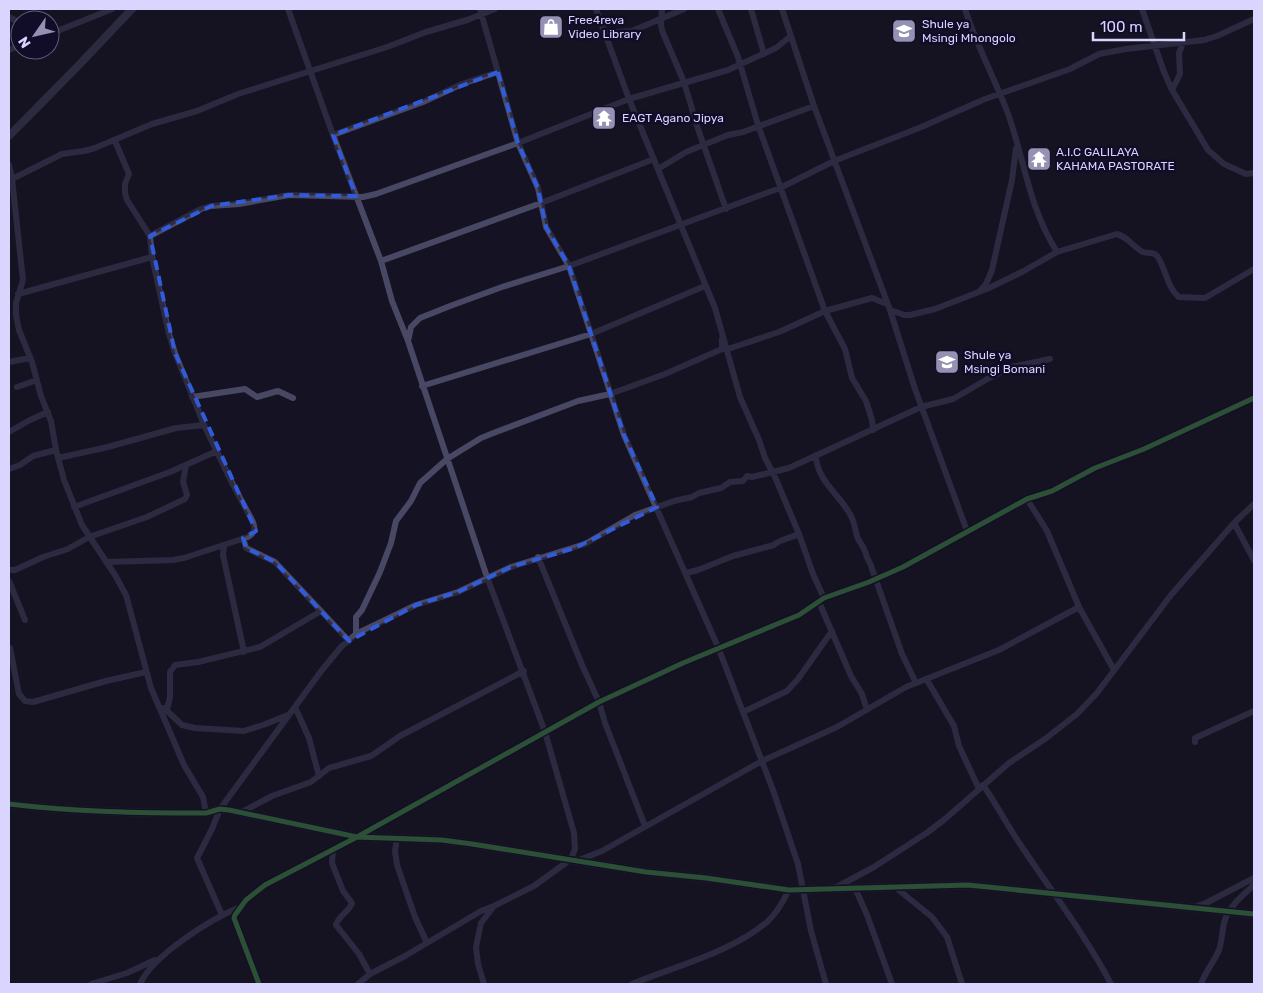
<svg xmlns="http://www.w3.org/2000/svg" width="1263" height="993" font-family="Rubik,sans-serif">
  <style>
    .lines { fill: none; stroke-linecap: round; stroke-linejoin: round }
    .minor { stroke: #484864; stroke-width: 6 }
    .tertiary { stroke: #484864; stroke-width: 8 }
    .cycleway-casing { stroke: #110d29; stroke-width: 8 }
    .cycleway { stroke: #469c4c; stroke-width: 5 }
    .marked { fill: none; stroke: #305cdc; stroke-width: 4; stroke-dasharray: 10 6; stroke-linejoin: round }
    .labels { text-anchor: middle; stroke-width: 5; stroke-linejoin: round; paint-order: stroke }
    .poi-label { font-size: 12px; fill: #d9d5ff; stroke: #110d29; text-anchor: start }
  </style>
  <rect width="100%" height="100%" fill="#151323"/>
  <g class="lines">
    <path class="minor" d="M288,9L333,135L381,261L392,301L408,341L487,577L545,732L574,833L575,849L571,859L534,886L494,906L481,923L476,947L478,964L484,984
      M480,9L518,143L538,188L546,227L569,266L624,435L718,647L773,790L798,864L811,931L826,984
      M596,9L629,99L715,308L740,397L759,440L765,458L775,477L799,534L813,574L824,598
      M662,9L661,26L663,33L684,82L698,129L726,209
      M718,9L738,57L758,125L825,311L845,349L852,378L866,401L872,420L873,430
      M751,9L764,54
      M782,9L814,106L890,310L915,389L967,531
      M965,9C976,44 994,77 1007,111C1025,160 1028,206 1057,252
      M1142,9L1164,72L1172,90L1208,150L1224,164L1246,174L1254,173
      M9,17L20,23
      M604,33L632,31L684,9
      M50,34L112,9
      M9,50L20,45
      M1172,90L1180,74L1179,53L1183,43
      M333,135L423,102L462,84L498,72
      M9,165L12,179L23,280L16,303V315L19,330L32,362L41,396L51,421L56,450L64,480L82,525L115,575L126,595L151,688L184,765L203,797L206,813
      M658,169L686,152L728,135L743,132L814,106
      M12,179L62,154L84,151L95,148L152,124L197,111L238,94L387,47L426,32L467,20L495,9
      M150,236L201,209L211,206L239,204L289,195L363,197L376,194L518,143L629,99L728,70L776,48L791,36
      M381,261L541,203L654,159
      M980,291L986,284L992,270L1012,180L1016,148
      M18,294L152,257
      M890,310L904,315H910L935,309L989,288L1022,272L1057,252L1117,234C1128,237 1133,247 1143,252C1148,254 1153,251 1157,256C1166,268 1167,288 1179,297L1205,298L1254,269
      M408,341L411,327L420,318L450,306L502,287L569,266L780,188L834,161L919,128L985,99L1070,69L1099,54L1126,49L1204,40L1217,36L1254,19
      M728,349L779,332L825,311L872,298L887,304
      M9,362L30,358
      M422,386L591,334L705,286
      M17,387L37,380
      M192,397L245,389L257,397L278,391L293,398
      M9,432L30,420L48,412
      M816,455C816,481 842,496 852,518C855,525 855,530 857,536C858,541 863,545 864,549C867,555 866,558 870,563L902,654L916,683
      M58,458L108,447L176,428L204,425
      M9,469L20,465L33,456L56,450
      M1027,499L1047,531L1079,607L1114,670
      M74,507L170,472L217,451
      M1234,523L1254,560
      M243,538L246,548L275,562L349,641
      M224,545L223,555L244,652
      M538,557L582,665L599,702L605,723L645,826
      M106,562L173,560L184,558L248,537C254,533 256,530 253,522L230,479L204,425L175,353L169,334L152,257L150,236L127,200L125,193V184L129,174L115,141
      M9,570H15L43,557L68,549L89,537L147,517L185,499L187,495L183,482L186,465
      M686,573L698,570L733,556L774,545C780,539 791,538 799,534
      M9,581L25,620
      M819,602L851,676L862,694L867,710
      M356,634V617L362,610L380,572L391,543L396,521L411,501L420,483L447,459L481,438L496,432L578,401L610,394L665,374L722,349V339
      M10,648L19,694L25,701L33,702L106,681L146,672
      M927,680L954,726L959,746L979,789
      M295,707L309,738L319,776
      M164,708L182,725L195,728L244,731L263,725L288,715
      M167,710L170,697V672L175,665L198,662L260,647L321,611
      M743,712L787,691L798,679L832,631
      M1195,742V738L1254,711
      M983,785C997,805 1008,827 1022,847C1052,892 1086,936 1111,984
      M242,812L272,796L311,782L329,768L371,756L400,736L524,671
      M397,838L395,851L397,865L415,917L427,943
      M333,849L332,863L343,891L352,903C349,912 338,916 336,925L359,954L370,974
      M579,860L602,851L762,761L837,727L906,687L999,650L1079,607
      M895,887L932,917L947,937L962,984
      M855,888L867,915L892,984
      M833,889L874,867L928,832L945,819L1009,763L1045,739L1077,714L1097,693L1171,595L1234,523L1254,504
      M1195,907L1206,903L1254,878
      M222,915L197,858L212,829L220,809L322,670L341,647L356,634L416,605L458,592L511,567L585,544L635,515L674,501L692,497L699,493L721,488L730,482L743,481L747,476L752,477L789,468L921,407L953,399L989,378L1011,367L1050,359
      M91,984L127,973L155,960
      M140,984C153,955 211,919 240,907
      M259,984L234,918L235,915L246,900L265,885L357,837L599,702L683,663L799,615L824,598L869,582L903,567L1027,499L1052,491L1095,468L1144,449L1254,398
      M358,984L370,974L405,956L481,911L494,906
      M632,984C676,966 730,953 767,922C777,913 783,902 789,890
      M1201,984C1205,972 1214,962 1219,950C1222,941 1222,932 1224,923C1228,907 1242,896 1254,885"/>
    <path class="tertiary" d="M9,136L77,67L132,9
      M9,804C75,812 140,813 206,813L220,809L229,810L357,837L442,840L472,844L646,872L706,878L789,890L968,885L1254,914"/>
    <defs>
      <path id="cycleway" d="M9,804C75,812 140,813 206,813L220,809L229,810L357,837L442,840L472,844L646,872L706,878L789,890L968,885L1254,914
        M259,984L234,918L235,915L246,900L265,885L357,837L599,702L683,663L799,615L824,598L869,582L903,567L1027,499L1052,491L1095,468L1144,449L1254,398"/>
    </defs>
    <use href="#cycleway" class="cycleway-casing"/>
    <use href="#cycleway" class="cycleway"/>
  </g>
  <path d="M0 0H1263V993H0ZM498,72L518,143L538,188L546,227L569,266L624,435L657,507L575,548L511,567L458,592L416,605L349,641L275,562L246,548L243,538L256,531L175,353L150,236L211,206L289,195L356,196L333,135Z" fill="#151323" fill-opacity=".55" fill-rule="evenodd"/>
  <path class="marked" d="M498,72L518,143L538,188L546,227L569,266L624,435L657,507L575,548L511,567L458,592L416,605L349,641L275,562L246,548L243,538L256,531L175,353L150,236L211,206L289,195L356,196L333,135Z"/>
  <defs>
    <symbol id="shop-square" viewBox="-11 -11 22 22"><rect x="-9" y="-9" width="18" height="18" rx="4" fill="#9491b2" stroke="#110d29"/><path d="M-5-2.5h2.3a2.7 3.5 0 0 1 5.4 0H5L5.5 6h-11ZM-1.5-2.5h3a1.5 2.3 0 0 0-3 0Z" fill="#fff"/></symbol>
    <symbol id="school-square" viewBox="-11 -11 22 22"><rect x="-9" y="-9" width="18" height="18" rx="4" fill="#9491b2" stroke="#110d29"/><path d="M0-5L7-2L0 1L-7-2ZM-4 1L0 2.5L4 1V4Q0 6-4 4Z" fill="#fff"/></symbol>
    <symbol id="temple-square" viewBox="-11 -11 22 22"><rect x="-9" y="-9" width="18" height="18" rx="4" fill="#9491b2" stroke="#110d29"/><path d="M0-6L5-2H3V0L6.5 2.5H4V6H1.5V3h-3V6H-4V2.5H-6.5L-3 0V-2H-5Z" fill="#fff"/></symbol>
  </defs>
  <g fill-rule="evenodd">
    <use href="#shop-square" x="537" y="13" width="28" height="28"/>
    <use href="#school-square" x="890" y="17" width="28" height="28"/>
    <use href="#temple-square" x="590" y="104" width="28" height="28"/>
    <use href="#temple-square" x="1025" y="145" width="28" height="28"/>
    <use href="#school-square" x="933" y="348" width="28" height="28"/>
  </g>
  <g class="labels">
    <g class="poi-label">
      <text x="568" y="24">Free4reva<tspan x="568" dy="14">Video Library</tspan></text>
      <text x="922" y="28">Shule ya<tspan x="922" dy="14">Msingi Mhongolo</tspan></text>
      <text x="622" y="122">EAGT Agano Jipya</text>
      <text x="1056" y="156">A.I.C GALILAYA<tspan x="1056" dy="14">KAHAMA PASTORATE</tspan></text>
      <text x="964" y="359">Shule ya<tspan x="964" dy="14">Msingi Bomani</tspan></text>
    </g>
  </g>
  <rect width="1263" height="993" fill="none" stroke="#d9d5ff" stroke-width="20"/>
  <g transform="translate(35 35) rotate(236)"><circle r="24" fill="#110d29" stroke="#615d7f"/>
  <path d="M0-4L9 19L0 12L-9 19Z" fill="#9491b2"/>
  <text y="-8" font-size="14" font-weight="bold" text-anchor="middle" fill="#d9d5ff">N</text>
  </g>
  <path d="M1093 32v8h91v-8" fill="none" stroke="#d9d5ff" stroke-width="2.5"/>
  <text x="1100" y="32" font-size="15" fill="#d9d5ff" stroke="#110d29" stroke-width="4" paint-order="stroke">100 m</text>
</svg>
